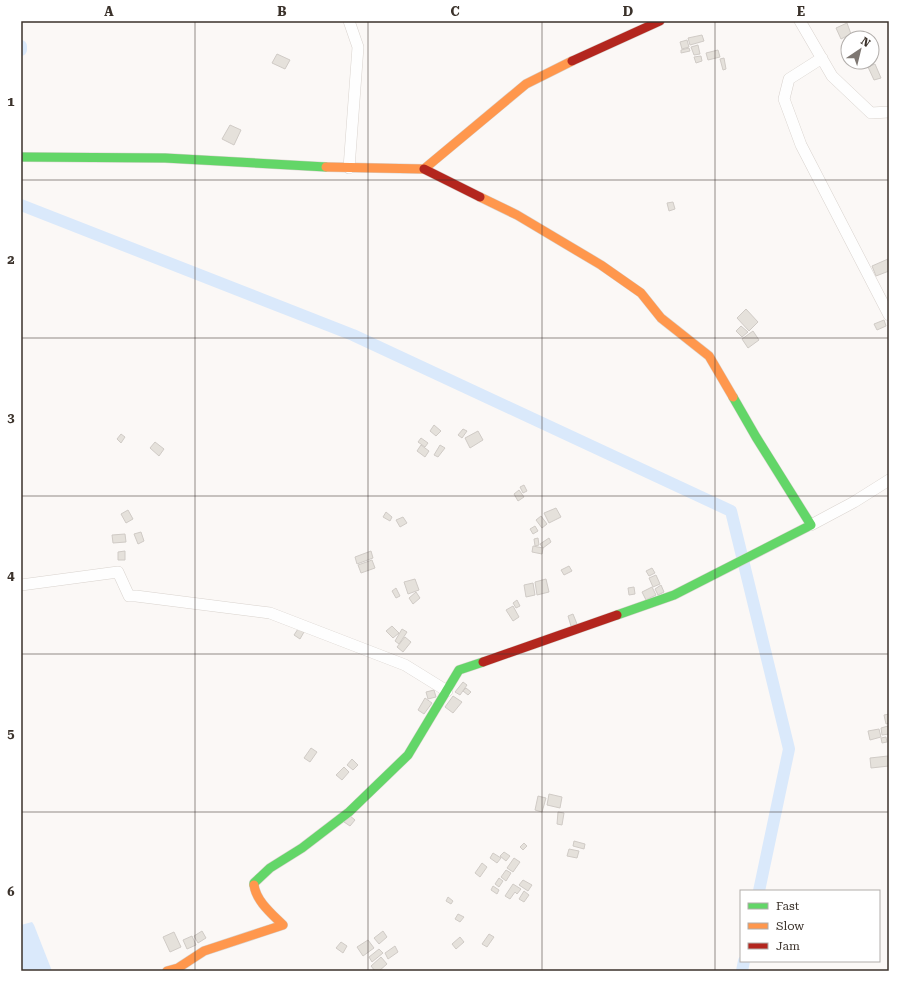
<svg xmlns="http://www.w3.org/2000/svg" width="910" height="992" font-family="'Roboto Serif',serif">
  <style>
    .water { fill: #dae9fb }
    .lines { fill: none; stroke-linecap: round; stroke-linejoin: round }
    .canal { stroke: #dae9fb; stroke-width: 12 }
    .building { fill: #e5e1db; stroke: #d0cbc6 }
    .street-casing { stroke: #d9d3ce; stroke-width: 12 }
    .fast-casing { stroke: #d9d3ce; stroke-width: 10 }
    .slow-casing { stroke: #d9d3ce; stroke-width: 10 }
    .jam-casing { stroke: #d9d3ce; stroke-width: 10 }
    .street { stroke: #fefefe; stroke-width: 11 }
    .fast { stroke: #63d668; stroke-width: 9 }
    .slow { stroke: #ff974d; stroke-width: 9 }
    .jam { stroke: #b3261e; stroke-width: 9 }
    .grid { fill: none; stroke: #3b322b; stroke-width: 1; stroke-opacity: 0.55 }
    .neatline { fill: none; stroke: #3b322b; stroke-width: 1.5 }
    .grid-label { font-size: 13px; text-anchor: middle; font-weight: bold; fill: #3b322b }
  </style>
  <rect width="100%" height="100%" fill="#fbf8f6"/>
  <path class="water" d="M32,922L34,925L52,971H21V925Z"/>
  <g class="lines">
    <path class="canal" d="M21,46V50
      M21,205L353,335L731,511L789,749L759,891
      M742,971L744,961"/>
  </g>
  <path class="building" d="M847,23L851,34L841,39L836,28Z
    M702,35L704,41L690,45L688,38Z
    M687,40L689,47L682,49L680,42Z
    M698,45L700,54L694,55L691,47Z
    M689,48L690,51L681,53V50Z
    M718,50L720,57L708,60L706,53Z
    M277,54L290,60L285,69L272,63Z
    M701,56L702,61L696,63L694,57Z
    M724,58L726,69L723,70L720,59Z
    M875,64L881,78L874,80L868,67Z
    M230,125L241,130L234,145L222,139Z
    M673,202L675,209L669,211L667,203Z
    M888,259L889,271L876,276L872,266Z
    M746,309L758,322L749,331L737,318Z
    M884,320L886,326L877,330L874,324Z
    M741,326L748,332L742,337L736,331Z
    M753,331L759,340L748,348L742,339Z
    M434,425L441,431L436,436L430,431Z
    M463,429L467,431L462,438L458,435Z
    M478,431L483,440L470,448L465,438Z
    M121,434L125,437L121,443L117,439Z
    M421,438L428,443L425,447L418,442Z
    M155,442L164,449L159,456L150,448Z
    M421,445L429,451L425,457L417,451Z
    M440,445L445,448L438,457L434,455Z
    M524,485L527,491L523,493L520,487Z
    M519,490L524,497L518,501L514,494Z
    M556,508L561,517L549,523L544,513Z
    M128,510L133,519L126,523L121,514Z
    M386,512L392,517L390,521L383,517Z
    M541,516L547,524L542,528L536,520Z
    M403,517L407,523L400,527L396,520Z
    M535,526L538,531L533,534L530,529Z
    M141,532L144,541L138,544L134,534Z
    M125,534L126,542L113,543L112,535Z
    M538,538L539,545L535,546L534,539Z
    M549,538L551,542L543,548L540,544Z
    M533,546L543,548L542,554L532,552Z
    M125,551V560H118V552Z
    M371,551L373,558L357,564L355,557Z
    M372,560L375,568L361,573L358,565Z
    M569,566L572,571L564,575L561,570Z
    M652,568L655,573L649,576L646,571Z
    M656,575L660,584L653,587L649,578Z
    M415,579L419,590L408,594L404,582Z
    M546,579L549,592L537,595L535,582Z
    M533,583L535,595L526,597L524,585Z
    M661,585L664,592L658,595L655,589Z
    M634,587L635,594L629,595L628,588Z
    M652,587L656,595L646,600L642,592Z
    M396,588L400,596L396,598L392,591Z
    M416,592L420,598L413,604L409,598Z
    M517,600L520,606L516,608L513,603Z
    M513,606L519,617L513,621L506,610Z
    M573,614L577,624L571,626L568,616Z
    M392,626L399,633L393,638L386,631Z
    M298,629L304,632L300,639L294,635Z
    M402,629L407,632L399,644L395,641Z
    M405,637L411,642L403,652L397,647Z
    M463,682L467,685L460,695L455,692Z
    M466,688L471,692L468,695L463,691Z
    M434,690L436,697L428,699L426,692Z
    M453,696L462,702L453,713L445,707Z
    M425,698L432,703L424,714L418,710Z
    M889,714V723L886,724L884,715Z
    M888,726L889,734L882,735L881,728Z
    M879,729L881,737L870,740L868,731Z
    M886,737L887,742L882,743L881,738Z
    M311,748L317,752L310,762L304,758Z
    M888,756L889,766L871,768L870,758Z
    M352,759L358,765L353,770L347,765Z
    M344,767L349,772L342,780L336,775Z
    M549,794L562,797L560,808L547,805Z
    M538,796L546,798L542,812L535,810Z
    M558,812L564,813L562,825L557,824Z
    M349,815L355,820L350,826L344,822Z
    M574,841L585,844L584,849L573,846Z
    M524,843L527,846L523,850L520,847Z
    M569,849L579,851L577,858L567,856Z
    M504,852L510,856L506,861L500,856Z
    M493,853L501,858L497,863L490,858Z
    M514,858L520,862L513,872L507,868Z
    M482,863L487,867L480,877L475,873Z
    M506,870L511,873L506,881L501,877Z
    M499,878L503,881L499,887L495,884Z
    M523,880L532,885L528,891L519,885Z
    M513,884L521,889L517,894L515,892L510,899L505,896Z
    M493,886L499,890L497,894L491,890Z
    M524,891L529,895L524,902L519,899Z
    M448,897L453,901L451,904L446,901Z
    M458,914L464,917L460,922L455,919Z
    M202,931L206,938L198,943L194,936Z
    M383,931L387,937L379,944L374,938Z
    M174,932L181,947L170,952L163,937Z
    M489,934L494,937L487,947L482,944Z
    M192,936L196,945L187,949L183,940Z
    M460,937L464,942L456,949L452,944Z
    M368,940L374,948L363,956L357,947Z
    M341,942L347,946L343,953L336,948Z
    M395,946L398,952L388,959L385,953Z
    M379,949L383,953L372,962L369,957Z
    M381,957L387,964L379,971H375L371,966Z"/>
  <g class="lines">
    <defs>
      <path id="street" d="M800,21L832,76L871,113L889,112
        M822,58L789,79L784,99L801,145L889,315
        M349,168L358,47L349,21
        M811,525L854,502L889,480
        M21,585L118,572L129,596H136L270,613L405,665L447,691"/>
      <path id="fast" d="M21,157L165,158L326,167
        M617,615L674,595L811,525L756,437L733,397
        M254,885V883L270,868L302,848L349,812L408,755L459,670L483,662"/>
      <path id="slow" d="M326,167L424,169L526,84L572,61
        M480,197L517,215L601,265L641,293L661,318L709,356L733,397
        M167,971L178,968L204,951L283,925C272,914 256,901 254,885"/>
      <path id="jam" d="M572,61L660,21
        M424,169L480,197
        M483,662L617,615"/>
    </defs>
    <use href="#street" class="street-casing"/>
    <use href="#fast" class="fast-casing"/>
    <use href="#slow" class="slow-casing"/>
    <use href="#jam" class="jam-casing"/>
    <use href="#street" class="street"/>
    <use href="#fast" class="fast"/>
    <use href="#slow" class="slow"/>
    <use href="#jam" class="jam"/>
  </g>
  <path class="grid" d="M195,21V971M368,21V971M542,21V971M715,21V971M21,180H889M21,338H889M21,496H889M21,654H889M21,812H889"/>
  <rect width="910" height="992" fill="none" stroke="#ffffff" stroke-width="44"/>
  <rect x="740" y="890" width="140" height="72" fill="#ffffff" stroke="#b1adaa"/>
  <rect x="748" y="903" width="20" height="6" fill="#63d668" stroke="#b1adaa"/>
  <text x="776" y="910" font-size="12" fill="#3b322b">Fast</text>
  <rect x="748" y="923" width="20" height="6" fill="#ff974d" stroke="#b1adaa"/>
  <text x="776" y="930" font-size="12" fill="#3b322b">Slow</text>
  <rect x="748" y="943" width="20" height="6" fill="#b3261e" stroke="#b1adaa"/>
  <text x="776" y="950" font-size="12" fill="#3b322b">Jam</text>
  <g transform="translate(860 50) rotate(35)"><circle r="19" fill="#ffffff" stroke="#b1adaa"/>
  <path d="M0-3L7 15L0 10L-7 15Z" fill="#7e7772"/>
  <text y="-6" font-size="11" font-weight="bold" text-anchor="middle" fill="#3b322b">N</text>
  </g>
  <rect x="22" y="22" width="866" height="948" class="neatline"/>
  <g class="grid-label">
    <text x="109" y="16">A</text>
    <text x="282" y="16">B</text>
    <text x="455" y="16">C</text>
    <text x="628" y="16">D</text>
    <text x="801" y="16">E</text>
    <text x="11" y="106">1</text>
    <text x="11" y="264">2</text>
    <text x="11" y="422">3</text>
    <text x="11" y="580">4</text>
    <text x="11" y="738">5</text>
    <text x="11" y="896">6</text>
  </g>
</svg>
